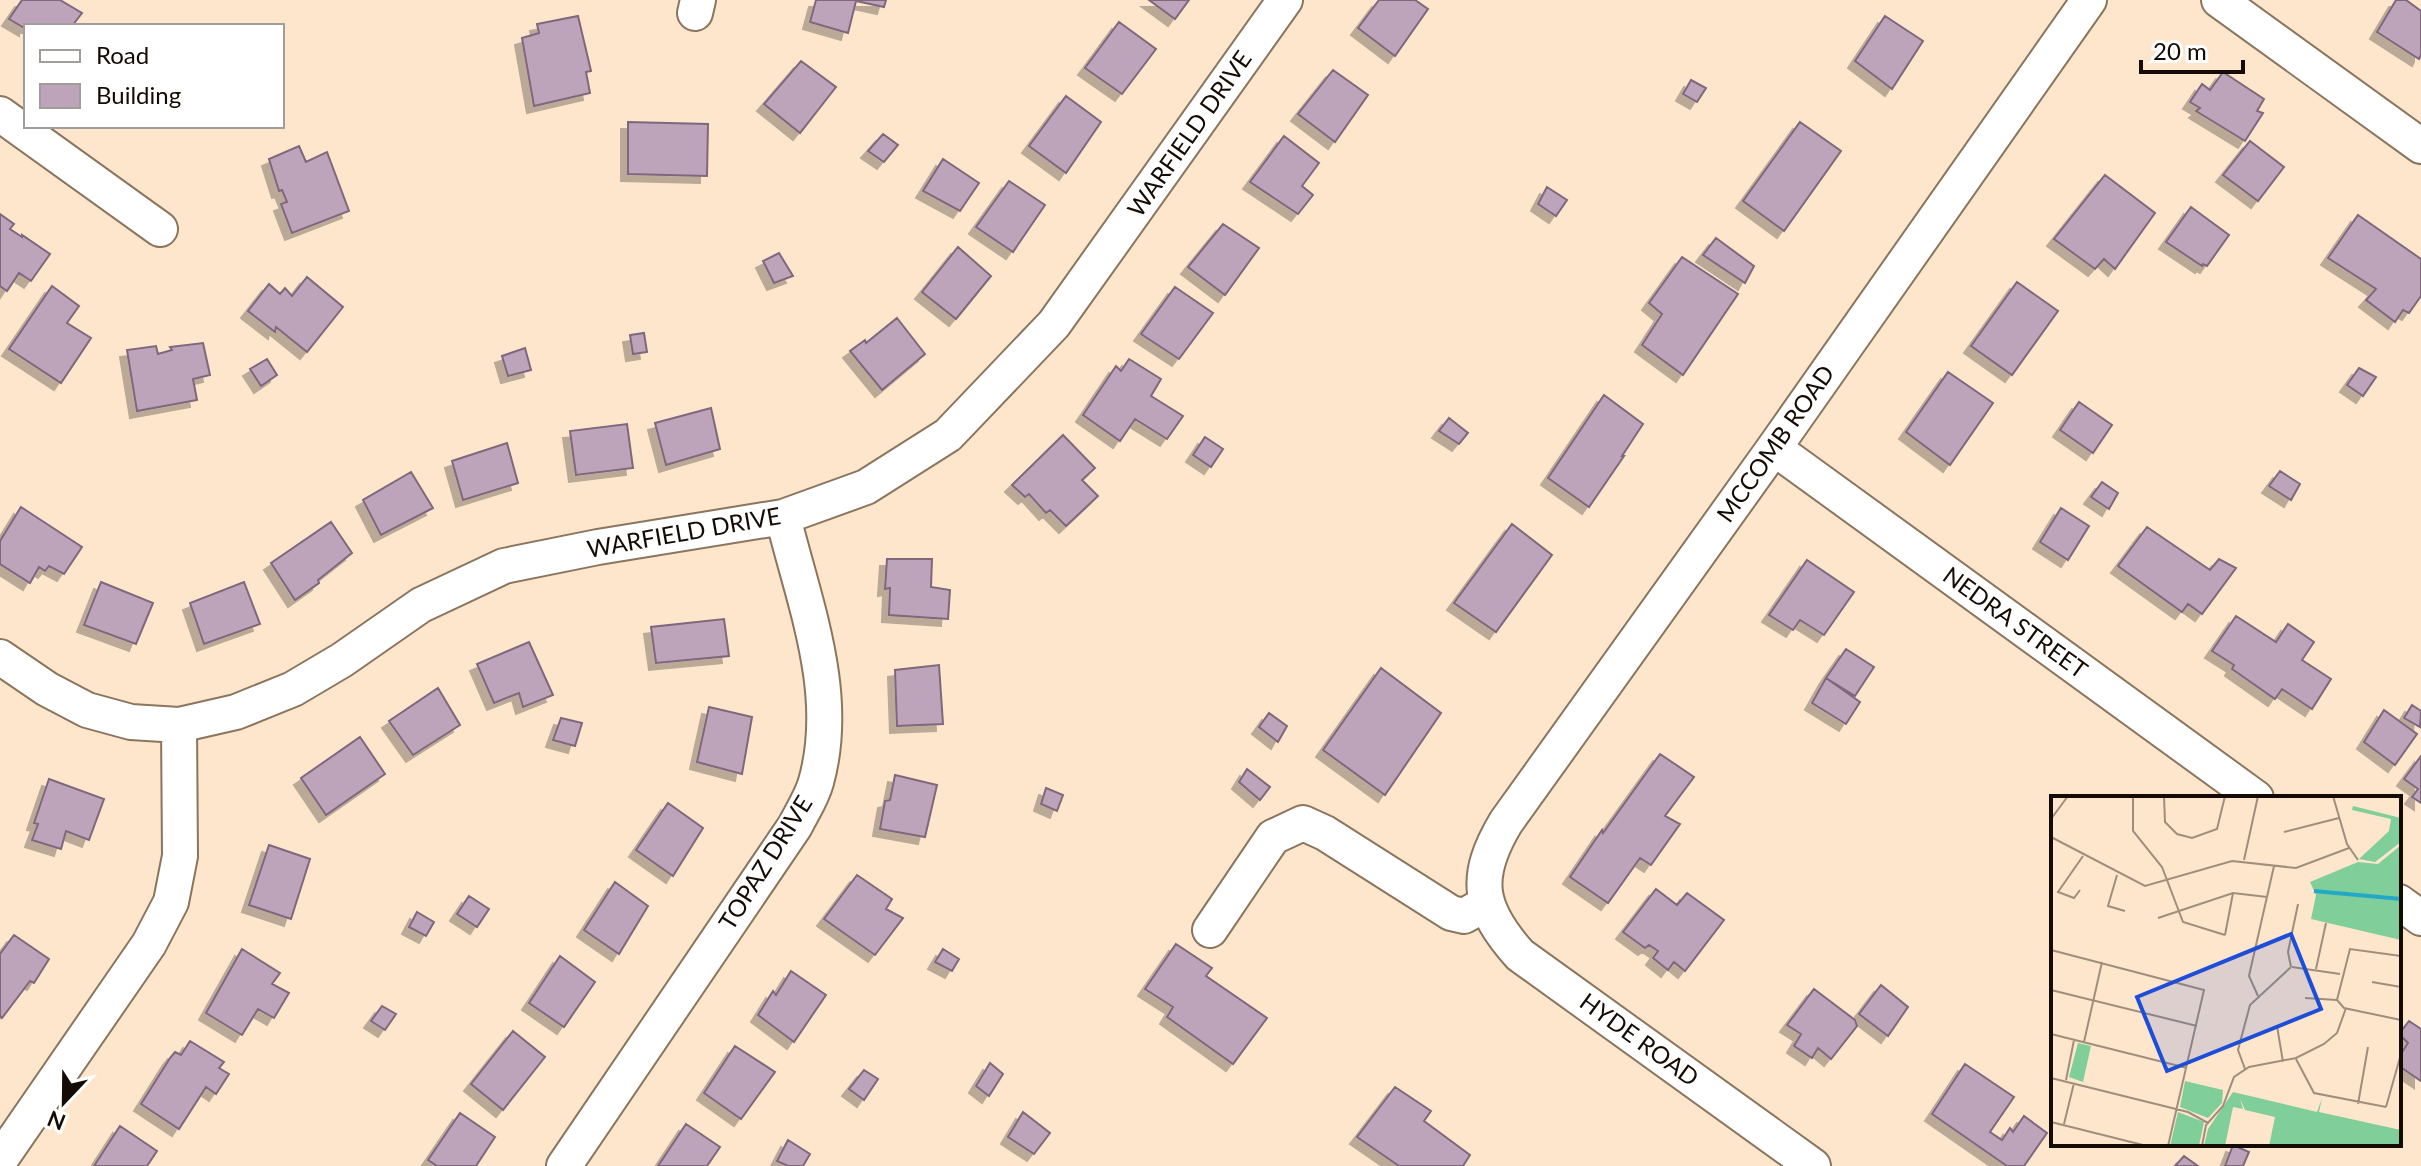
<svg xmlns="http://www.w3.org/2000/svg" width="2421" height="1166" font-family="Lato,sans-serif">
  <style>
    .building { fill: #bda4bb; stroke: #7f677c; stroke-width: 2; filter: url(#shadow) }
    .lines { fill: none; stroke-linecap: round; stroke-linejoin: round }
    .minor-casing { stroke: #8a755e; stroke-width: 38 }
    .minor { stroke: #fff; stroke-width: 34 }
    .labels { text-anchor: middle; stroke-width: 6; stroke-linejoin: round; paint-order: stroke }
    .street-label { font-size: 24px; fill: #130b04; stroke: #fff }
    .inset-river { fill: none; stroke: #23a9c6; stroke-width: 4 }
    .inset-road { fill: none; stroke: #a08e7c; stroke-width: 2 }
    .view { fill: #1d4ed8; fill-opacity: 0.15; stroke: #1d4ed8; stroke-width: 4 }
    .inset-edge { fill: none; stroke: #130b04; stroke-width: 4 }
  </style>
  <defs>
    <filter id="shadow"><feDropShadow dx="-7" dy="7" stdDeviation="0" flood-color="#0004"/></filter>
  </defs>
  <rect width="100%" height="100%" fill="#fee6cc"/>
  <path class="building" d="M22,0H60L82,13L72,26H26V29L9,19Z
    M816,0H886L884,7L856,1L848,33L810,22Z
    M1149,0H1189L1175,19Z
    M1379,0H1415L1428,9L1395,56L1358,28Z
    M2396,0H2406L2421,11V55L2419,59L2377,32Z
    M578,16L591,71L586,72L590,93L534,106L522,38L539,33L537,24Z
    M1885,16L1923,41L1892,89L1855,61Z
    M1119,22L1156,49L1122,94L1085,68Z
    M801,61L836,87L800,133L764,104Z
    M1333,70L1368,95L1335,142L1298,114Z
    M2223,72L2264,99L2257,111L2263,113L2245,141L2196,111L2200,108L2190,102L2202,84L2210,90Z
    M1691,80L1706,88L1697,102L1683,94Z
    M1066,96L1101,122L1066,173L1029,146Z
    M628,122L708,124L707,176L628,174Z
    M1800,122L1841,151L1784,231L1743,201Z
    M883,134L898,145L884,162L868,151Z
    M1284,136L1319,163L1302,186L1313,195L1298,214L1250,182Z
    M2250,141L2284,167L2258,201L2223,175Z
    M299,146L306,162L327,152L349,211L292,233L281,204L287,202L282,190L279,191L269,159Z
    M943,159L979,183L960,211L923,191Z
    M2105,175L2155,213L2115,269L2104,259L2095,269L2054,239Z
    M1009,181L1045,205L1013,252L976,227Z
    M1547,187L1567,200L1556,216L1538,204Z
    M2191,207L2229,235L2207,266L2203,264L2202,266L2166,242Z
    M0,214L14,224L10,229L22,237V235L50,254L31,281L19,273L7,291L0,286Z
    M2358,215L2421,259V296L2409,313L2403,310L2395,322L2366,300L2376,289L2328,258Z
    M1223,224L1259,248L1225,295L1188,267Z
    M1716,238L1754,266L1745,283L1703,255Z
    M958,247L991,276L956,319L922,292Z
    M779,253L793,276L774,283L763,261Z
    M1682,257L1738,294L1683,375L1642,345L1662,314L1649,303Z
    M307,277L343,307L307,352L276,327L275,332L248,311L269,284L280,294L285,288L292,296Z
    M2017,282L2058,311L2012,375L1971,346Z
    M52,286L79,306L67,323L91,338L61,383L9,349Z
    M1175,287L1213,313L1179,359L1141,334Z
    M897,318L925,354L882,390L850,351L865,340L866,343Z
    M644,333L647,352L633,354L630,335Z
    M203,343L210,375L193,379L197,400L137,411L127,350L156,346L158,354L172,350L170,347Z
    M525,348L531,370L508,376L502,356Z
    M267,359L277,375L261,386L250,369Z
    M1129,359L1161,379L1151,396L1183,416L1167,439L1135,419L1120,441L1083,415L1116,366L1121,371Z
    M2359,368L2376,377L2363,396L2347,385Z
    M1948,372L1993,403L1950,465L1906,432Z
    M1604,395L1643,424L1622,456H1624L1589,507L1548,478Z
    M2079,402L2112,425L2093,453L2060,430Z
    M711,408L720,449L666,465L655,423Z
    M1449,418L1468,433L1459,444L1439,431Z
    M627,424L633,468L576,475L570,431Z
    M1063,435L1095,468L1082,480L1098,496L1066,526L1050,510L1046,513L1029,494L1025,497L1012,485Z
    M1205,437L1223,449L1211,467L1193,455Z
    M507,443L518,483L463,500L452,461Z
    M2280,471L2300,484L2291,500L2269,486Z
    M411,472L433,508L381,535L363,500Z
    M2102,482L2118,493L2109,509L2091,497Z
    M21,507L82,547L64,574L49,566L45,571L39,567L30,583L0,564V541Z
    M2061,508L2089,526L2068,560L2040,542Z
    M331,522L352,553L318,580L319,583L295,600L271,563Z
    M1512,524L1552,555L1496,632L1454,603Z
    M2147,527L2210,570L2219,559L2236,568L2202,614L2188,604L2182,612L2118,566Z
    M887,559H932L931,587L950,590L948,619L889,615L890,588L885,589Z
    M1807,560L1854,592L1824,635L1800,620L1793,630L1769,615Z
    M101,582L153,603L136,644L84,625Z
    M244,582L260,624L204,644L190,603Z
    M2236,616L2276,642L2288,624L2314,642L2302,660L2331,679L2312,709L2282,689L2275,699L2232,669L2234,665L2212,651Z
    M724,619L729,656L656,663L651,627Z
    M529,642L553,695L523,707L519,693L494,703L477,664Z
    M1846,649L1874,667L1855,696L1826,678Z
    M939,665L943,724L897,726L895,670Z
    M1381,668L1441,713L1385,795L1323,750Z
    M1826,678L1860,702L1846,724L1812,703Z
    M438,688L460,725L413,755L389,721Z
    M2412,705L2421,711L2420,727L2404,718Z
    M709,707L752,717L742,774L697,762Z
    M2384,710L2417,734L2395,765L2364,742Z
    M1269,713L1287,726L1278,742L1259,727Z
    M561,718L582,723L575,746L553,740Z
    M360,737L385,774L326,815L301,778Z
    M1660,754L1694,777L1665,816L1680,824L1651,865L1640,858L1608,903L1570,877L1602,830L1603,833Z
    M2421,756V803L2412,797L2418,789L2404,779Z
    M1247,769L1270,787L1260,800L1239,782Z
    M895,775L937,785L925,837L880,829L885,801L890,800Z
    M49,779L104,799L89,840L66,831L61,849L32,840L38,824L34,823Z
    M1046,788L1063,795L1057,811L1041,804Z
    M668,803L703,828L673,876L636,850Z
    M269,845L310,859L291,919L249,905Z
    M857,875L892,899L886,909L903,918L875,955L824,919Z
    M615,882L648,906L619,954L584,930Z
    M1656,889L1677,905L1687,893L1724,920L1685,971L1674,962L1668,970L1653,958L1658,951L1649,945L1645,948L1623,932Z
    M469,896L489,909L477,927L457,914Z
    M417,912L434,922L426,936L409,927Z
    M14,935L49,959L34,983L30,981L2,1018L0,1016V954Z
    M1176,944L1212,968L1206,976L1267,1018L1233,1064L1167,1017L1173,1007L1145,989Z
    M242,949L280,973L272,984L289,993L274,1018L258,1009L242,1035L206,1013Z
    M943,949L959,959L952,971L935,962Z
    M560,956L595,982L564,1027L529,1003Z
    M791,971L826,995L794,1042L758,1015L773,991L776,995Z
    M1881,985L1908,1007L1888,1036L1859,1014Z
    M1814,989L1855,1020L1857,1026L1831,1059L1818,1048L1812,1058L1794,1046L1801,1034L1787,1025Z
    M382,1006L396,1014L385,1030L371,1021Z
    M2409,1021L2421,1029V1081L2399,1066V1057L2408,1043L2399,1034Z
    M513,1031L545,1057L503,1110L471,1084Z
    M190,1041L224,1062L219,1068L229,1074L216,1094L206,1087L179,1129L141,1104L170,1058L175,1052L181,1055Z
    M735,1046L775,1072L741,1119L704,1093Z
    M990,1063L1003,1074L989,1096L976,1086Z
    M1965,1064L2014,1097L1990,1132L2002,1140L2010,1128L2013,1132L2024,1116L2047,1133L2024,1166H2007L1932,1114Z
    M864,1070L878,1079L864,1100L849,1089Z
    M1395,1087L1431,1111L1424,1121L1470,1155L1463,1166H1399L1357,1137Z
    M1023,1112L1050,1133L1034,1154L1008,1137Z
    M460,1113L495,1137L476,1166H437L428,1160Z
    M686,1124L720,1147L707,1166H658Z
    M120,1126L157,1151L147,1166H94Z
    M788,1140L810,1154L803,1166H788L777,1161Z
    M2233,1145L2249,1152L2243,1166H2225Z
    M2184,1156L2198,1166H2175Z"/>
  <g class="lines">
    <defs>
      <path id="minor" d="M2219,0L2421,146
        M695,13L698,0
        M0,114L160,229
        M1774,448L2256,798
        M0,657L47,689L87,710L131,722L179,725L236,712L293,689L342,660L421,605L504,566L598,547L783,517L866,487L948,435L1054,324L1285,0
        M2399,902L2421,918
        M1210,930L1273,837L1303,823L1325,833L1451,913L1464,916L1487,903
        M0,1160L149,944L171,902L180,856L179,725
        M564,1166L795,826C802,812 812,797 816,782C841,693 804,603 783,517
        M1813,1166L1520,955C1478,908 1473,877 1506,822L1774,448L2089,0"/>
    </defs>
    <use href="#minor" class="minor-casing"/>
    <use href="#minor" class="minor"/>
  </g>
  <g class="labels">
    <g class="street-label">
      <text transform="translate(1190 134) rotate(-55)" y="8">WARFIELD DRIVE</text>
      <text transform="translate(1776 444) rotate(-55)" y="8">MCCOMB ROAD</text>
      <text transform="translate(684 533) rotate(-10)" y="8">WARFIELD DRIVE</text>
      <text transform="translate(2015 623) rotate(36)" y="8">NEDRA STREET</text>
      <text transform="translate(766 863) rotate(-58)" y="8">TOPAZ DRIVE</text>
      <text transform="translate(1639 1040) rotate(36)" y="8">HYDE ROAD</text>
    </g>
  </g>
  <g transform="translate(2051 796)">
    <rect width="350" height="350" fill="#fee6cc"/>
    <path d="M302,10L350,22V46L324,66L308,63L338,35L340,23L301,14ZM350,49V144L260,123L265,99L259,86L307,66L327,68ZM27,247L40,250L32,286L18,281ZM134,285L172,294L171,307L157,322L129,311ZM182,296L266,316L271,302L268,316L350,334V350H218L224,321L194,314L189,303L192,313L182,311L174,350H153L157,333ZM127,316L153,326L148,350H119Z" fill="#80ce99"/>
    <path class="inset-river" d="M263,95L350,103"/>
    <path class="inset-road" d="M82,0V35L111,71L132,126L174,139M113,0L114,26L126,38L141,42L166,33L174,0M282,0L296,48L307,64M0,23L17,0M233,36L288,22M0,41L94,90L181,65L245,72L298,52M193,64L207,0M66,79L57,110L74,115M29,94L23,102L7,96L32,60M107,122L182,97L216,101M174,139L182,97M0,154L153,194L117,350M240,171L237,156L247,108M241,171L289,178M265,173L275,127M321,186L350,191M0,194L146,230M207,200L198,180L223,70M254,202L286,204M286,204L299,153L350,160M286,204L293,212L350,224M226,230L232,266M0,238L136,272M33,246L51,166M245,263L263,297L335,311M194,273L187,254L199,209L240,171M0,282L137,316L157,327M15,284L23,244M307,308L317,251M335,311L350,258M0,326L96,350M13,328L23,287M151,350L155,329L172,310L183,281L198,271L245,262L273,248L286,237L295,212"/>
    <path class="view" d="M240,138L270,213L116,275L86,201Z"/>
    <rect width="350" height="350" class="inset-edge"/>
  </g>
  <rect x="24" y="24" width="260" height="104" fill="#ffffff" stroke="#a19d9b" stroke-width="2"/>
  <rect x="40" y="50" width="40" height="12" fill="#ffffff" stroke="#a19d9b" stroke-width="2"/>
  <text x="96" y="64" font-size="24" fill="#130b04">Road</text>
  <rect x="40" y="84" width="40" height="24" fill="#bda4bb" stroke="#a19d9b" stroke-width="2"/>
  <text x="96" y="104" font-size="24" fill="#130b04">Building</text>
  <g transform="translate(64 1102) rotate(202)" stroke="#ffffff" stroke-width="6" paint-order="stroke">
  <path d="M0-6L14 30L0 20L-14 30Z" fill="#130b04"/>
  <text y="-12" font-size="22" font-weight="bold" text-anchor="middle" fill="#130b04">N</text>
  </g>
  <path d="M2141 60v12h102v-12" fill="none" stroke="#130b04" stroke-width="4"/>
  <text x="2153" y="60" font-size="24" fill="#130b04" stroke="#ffffff" stroke-width="6" paint-order="stroke">20 m</text>
</svg>
